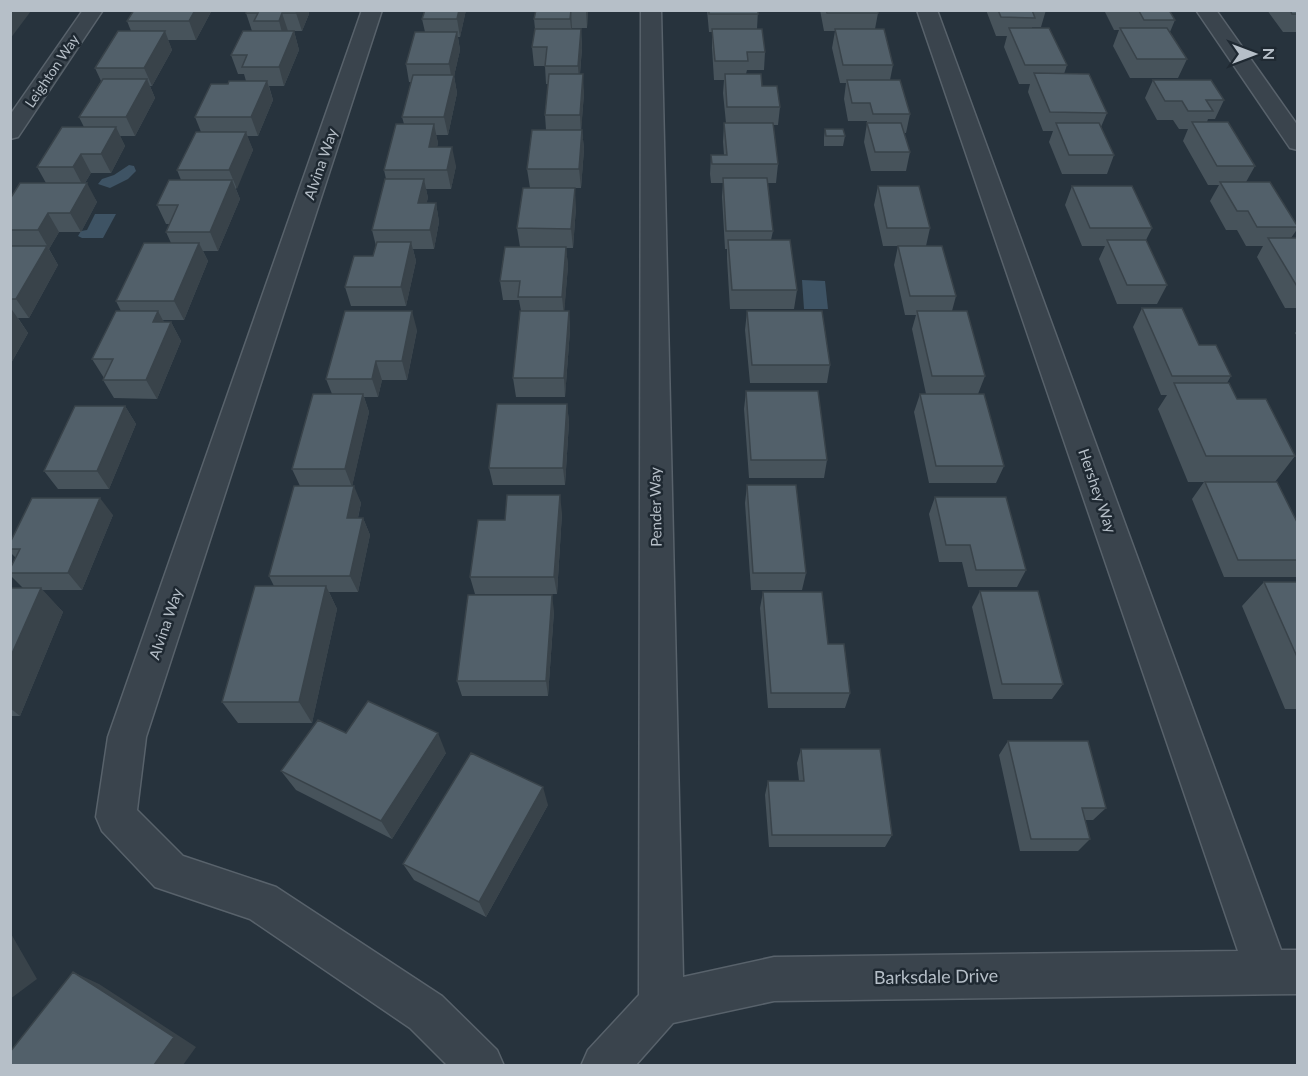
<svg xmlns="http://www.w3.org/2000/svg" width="1308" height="1076" font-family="Lato,sans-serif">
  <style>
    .water { fill: #3e5364 }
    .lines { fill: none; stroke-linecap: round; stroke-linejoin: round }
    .minor-casing { stroke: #58626b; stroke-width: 3 }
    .minor { fill: #3a444d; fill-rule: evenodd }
    .wall { fill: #47535b }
    .shaded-wall { fill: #39434a }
    .building { fill: #52606a; stroke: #39434a; stroke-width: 1.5 }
    .labels { text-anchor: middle; stroke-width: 5; stroke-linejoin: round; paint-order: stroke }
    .far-street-label { font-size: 14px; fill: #b6bfc8; stroke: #1f2932 }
    .street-label { font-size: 15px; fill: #b6bfc8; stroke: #1f2932 }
    .near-street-label { font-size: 18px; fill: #b6bfc8; stroke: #1f2932 }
  </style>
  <rect width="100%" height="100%" fill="#27333d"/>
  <path class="water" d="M129,165L134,166L136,171L128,179L110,188L98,184L102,179L114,175Z
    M95,214H116L103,238H82L78,236L81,231L87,230Z
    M802,280L825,281L828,309H804Z"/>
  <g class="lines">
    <defs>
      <path id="minor" d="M83,10H103L18,137L10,139V115Z
        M362,10H382L146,737L137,810L183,856L276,887L442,996L497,1050L504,1066H448L410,1028L250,919L155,887L102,831L96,817L108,737Z
        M641,10H661L683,977L774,957L1238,951L917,10H937L1281,950H1298V994L774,1001L673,1023L635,1066H581L588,1050L639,995Z
        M1196,10H1216L1298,126V150L1290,148Z"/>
    </defs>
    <use href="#minor" class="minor-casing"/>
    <use href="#minor" class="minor"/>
  </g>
  <path class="wall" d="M212,10L196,40H168L172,50L152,86H150L155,98L135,136H120L125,146L111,173H91L85,183L97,202L81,232H59L49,249L58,265L29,318H18L28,333L10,365V199L46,183L37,167L84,127L79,117L101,81L95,68L131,31L127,21Z
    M247,10H308L309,14L302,31H288H294L299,50L284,86H269L273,100L258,136H247L253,150L236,189L240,199L218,251H203L208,261L184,320H163L164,322H171L181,341L157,399L114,398L103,380L104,378L92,359L121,311L116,301L171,243L166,232L170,224H166L157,205L181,180L177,170L201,132L195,117L228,84L246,81L244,74H238L231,55L252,31L246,13Z
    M466,10L460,37H458L460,50L454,76L457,93L448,135H436L438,143L437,147L456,166L451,189H426L428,198L426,203H436L439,222L434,249H413L416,261L406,306H351L345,287L373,256L376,246L372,230L386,179L384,170L404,124L402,117L411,82H409L406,64L425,32L422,19Z
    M536,10H588L587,28H572V29H581L582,48L580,74L584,93L581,130H582L584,149L581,188H535L576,207L573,248H566L568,266L564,311H569L570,330L565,397H516L513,378L521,311L519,300H503L500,281L520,247L517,228L530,188L527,169L546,130L545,115L548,84H546L545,66H534L532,47L535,29L534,19Z
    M707,10H758L757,29L765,52L764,70H747L746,74L762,86L780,107L778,125H773L778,164L776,183H767L773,231L771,240L797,290L794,309H730L727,259V249H725L722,197L723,183H711L710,174L711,155H724L723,142L724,123H726L723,93L724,80H714L712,48V32H709Z
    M820,10H878V13L875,29L893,65L890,80L910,114L906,133H904L910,152L906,171H871L864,142L867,123V121H848L844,99L846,83H840L832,48L835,31H824Z
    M986,10H1046L1041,27H1032V28L1067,65L1064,74L1107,113L1101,127L1114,155L1107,174H1062L1049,142L1053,131H1043L1028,92L1030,84H1019L1004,47L1007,36H996Z
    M1104,10H1169L1175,20L1170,32L1187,59L1178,78H1130L1113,46L1119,30H1114Z
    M1267,10H1298V32H1283Z
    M1153,80L1224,100L1215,119H1208L1207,122L1255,166L1246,182L1298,226V228L1291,238H1298V308H1285L1257,257L1263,246H1246L1237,230H1226L1210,201L1219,185H1208L1183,141L1188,129H1179L1173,120H1157L1145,98Z
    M825,129L845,136L843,146H824V138Z
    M878,186L930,228L926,246L956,296L952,311L985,376L978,394L1004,466L996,483H929L914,412L920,394H926L912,329L916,315H905L894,265L898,246H883L874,205Z
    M1072,186L1152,228L1146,240L1167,285L1157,304H1117L1099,259L1105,246H1082L1065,205Z
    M1142,308L1199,345L1231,376L1227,383L1237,399L1295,456L1275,482L1298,524V577H1224L1192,499L1204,482H1188L1158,409L1167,395H1161L1133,327Z
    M747,311L830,365L827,383H750L745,330Z
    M1298,329V338L1295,333Z
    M417,330L407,380H382L378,397H364L369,412L352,486L361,503L358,518H363L370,535L358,592H329L337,609L312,723H238L222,702L274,586L269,576L300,486L292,469L332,394L326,379Z
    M746,391L827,460L824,478H749L744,409Z
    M567,404L569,422L565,485H493L489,468Z
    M125,406L136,424L109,489H58L44,471Z
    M747,485L806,573L802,590H751L745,503Z
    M935,497L1026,570L1017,587H968L962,562H939L929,514Z
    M562,513L557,594H475L470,577L505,520Z
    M113,515L82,590H42L63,612L20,716H10V588H23L10,575V569L16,558L10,552V543Z
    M1264,582H1298V709H1285L1242,606Z
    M980,591L1063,684L1052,699H993L972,607Z
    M763,592L828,644L850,693L845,708H768L760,608Z
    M554,611L548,696H462L457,681Z
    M346,733L446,753L392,839L296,790L281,771Z
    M1008,741L1106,808L1093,820H1085L1090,839L1078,851H1020L999,755Z
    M801,749L892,835L885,847H769L765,795L768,781H799L797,763Z
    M548,805L486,917L414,880L403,864Z"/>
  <path class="shaded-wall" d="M10,10L31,11L10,39Z
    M195,10H212L196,40L189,21Z
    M297,10H308L309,14L302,31L296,13Z
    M459,10H466L460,37L457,19Z
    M571,10L572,28V37L570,19Z
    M586,10H588L587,28Z
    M282,13L288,31L284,40L279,21Z
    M581,29L582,48L579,84L578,66Z
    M165,31L172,50L152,86L144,68Z
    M294,31L299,50L284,86L279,67Z
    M457,32L460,50L454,76L457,93L448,135L444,117L452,81L449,64Z
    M583,74L584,93L581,134L580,115Z
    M147,79L155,98L135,136L126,117Z
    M267,81L273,100L258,136L251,117Z
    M434,124L438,143L432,166L429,147Z
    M116,127L125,146L111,173L101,154Z
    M582,130L584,149L581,188L579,169Z
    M246,132L253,150L237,189L229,170Z
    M452,147L456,166L451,189L447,170Z
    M81,154L91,173L83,186L73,167Z
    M424,179L428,198L422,222L418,203Z
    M232,180L240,199L218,251L210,232Z
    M87,183L97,202L81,232L70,213Z
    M575,188L576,207L573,248L571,229Z
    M436,203L439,222L434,249L430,230Z
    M48,213L59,232L49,249L38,230Z
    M411,242L416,261L406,306L401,287Z
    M199,243L208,261L184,320L174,301Z
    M47,246L58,265L29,318L16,299Z
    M566,247L568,266L564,316L562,297Z
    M10,307L28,333L10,365Z
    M158,311L168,330L153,322Z
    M412,311L417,330L407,380L402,361Z
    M569,311L570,330L565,397L564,378Z
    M171,322L181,341L157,399L146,380Z
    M376,361L382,380L378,397L372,379Z
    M363,394L369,412L352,487L345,469Z
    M567,404L569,422L565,485L563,468Z
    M125,406L136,424L109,489L97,471Z
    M354,486L361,503L354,535L347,518Z
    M560,495L562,513L557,594L554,577Z
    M100,498L113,515L82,590L68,573Z
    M363,518L370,535L358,592L350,576Z
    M326,586L337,609L312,723L299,702Z
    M41,588L63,612L20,716L10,708V658Z
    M552,595L554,611L548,696L546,681Z
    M438,733L446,753L392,839L381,821Z
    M543,787L548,805L486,917L479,902Z
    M10,932L37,979L10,999Z
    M73,972L99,984L196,1047L183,1065H154Z"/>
  <path class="building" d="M134,10H195L189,21H127Z
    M247,10H297L296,13H282L279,21H254L258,13H246Z
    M425,10H459L457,19H422Z
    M536,10H571L570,19H534Z
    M709,10H758V14H709Z
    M826,10H878V13H827Z
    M998,10H1032L1035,18L1001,17Z
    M1120,10H1169L1175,20H1144L1139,11H1121Z
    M1290,10H1298V14H1292Z
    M1009,28H1049L1067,65H1025Z
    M1120,28H1167L1187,59H1137Z
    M535,29H581L578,66H545L547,47H532Z
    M712,29H762L765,52H747L748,61H715Z
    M835,29H884L893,65H843Z
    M118,31H165L144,68H95Z
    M243,31H294L279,67H242L247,55H231Z
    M415,32H457L449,64H406Z
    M1034,73L1089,74L1107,113L1050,112Z
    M549,74H583L580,115H545Z
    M725,74H761L762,86H777L780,107H727Z
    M413,75H454L444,117H402Z
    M103,79H147L126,117H79Z
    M847,80H900L910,114H873L870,103H852Z
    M1153,80H1211L1224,100H1206L1213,111H1188L1182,101H1165Z
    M229,81H267L251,117H195L211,84H228Z
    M1192,122H1228L1255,166H1217Z
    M724,123H773L778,164H712L711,155H727Z
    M867,123H901L910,152H875Z
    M1056,123H1099L1114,155H1069Z
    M396,124H434L429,147H452L447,170H384Z
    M62,127H116L101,154H81L73,167H37Z
    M825,129H843L845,136H826Z
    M532,130H582L579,169H527Z
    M196,132H246L229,170H177Z
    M723,178H767L773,231H726Z
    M385,179H424L418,203H436L430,230H372Z
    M169,180H232L210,232H166L178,205H157Z
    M1220,182H1270L1298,227H1257L1248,211H1237Z
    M20,183H87L70,213H48L38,230H10V199Z
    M878,186H919L930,228H887Z
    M1072,186H1132L1152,228H1090Z
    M523,188H575L571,229L517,228Z
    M1268,238H1298V288Z
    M728,240H790L797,290H732Z
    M1107,240H1146L1167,285H1127Z
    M377,242H411L401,287H345L354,256H373Z
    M144,243H199L174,301H116Z
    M10,246H47L16,299H10Z
    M898,246H942L956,296H910Z
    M505,247H566L562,297H518L520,281H500Z
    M1142,308H1182L1199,345H1216L1231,376H1172Z
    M116,311H158L153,322H171L146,380H103L113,359H92Z
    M345,311H412L402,361H376L372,379H326Z
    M520,311H569L564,378H513Z
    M747,311H822L830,365H752Z
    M917,311H967L985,376H932Z
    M1174,383H1229L1237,399H1266L1295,456H1206Z
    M746,391H818L827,460H751Z
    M313,394H363L345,469H292Z
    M920,394H984L1004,466H936Z
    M497,404H567L563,468H489Z
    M75,406H125L97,471H44Z
    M1205,482H1277L1298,524V560H1238Z
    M747,485H796L806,573H753Z
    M294,486H354L347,518H363L350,576H269Z
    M507,495H560L554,577H470L478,520H505Z
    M935,497H1006L1026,570H976L970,545H946Z
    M32,498H100L68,573H10V569L20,549H10V543Z
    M1264,582H1298V659Z
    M255,586H326L299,702H222Z
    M10,588H41L10,658Z
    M980,591H1038L1063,684H1002Z
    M763,592H822L828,644H844L850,693H771Z
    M468,595H552L546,681H457Z
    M368,701L438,733L381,821L281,771L318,720L346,733Z
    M1008,741H1088L1106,808H1082L1090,839H1031Z
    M801,749H880L892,835H772L768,781H804Z
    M471,753L543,787L479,902L403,864Z
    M73,972L174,1037L154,1065H10V1052Z"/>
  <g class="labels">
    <g class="far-street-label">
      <text transform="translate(52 71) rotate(-56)" y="5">Leighton Way</text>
    </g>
    <g class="street-label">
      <text transform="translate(321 164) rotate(-71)" y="5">Alvina Way</text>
      <text transform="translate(1097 491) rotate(71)" y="5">Hershey Way</text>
      <text transform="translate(656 507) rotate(-91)" y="5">Pender Way</text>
      <text transform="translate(166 624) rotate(-71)" y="5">Alvina Way</text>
    </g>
    <g class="near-street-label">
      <text transform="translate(936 977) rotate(-1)" y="6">Barksdale Drive</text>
    </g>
  </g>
  <rect width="1308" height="1076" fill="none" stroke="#b6bfc8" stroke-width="24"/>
  <g transform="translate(1254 54) rotate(90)" stroke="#1f2932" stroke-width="4.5" paint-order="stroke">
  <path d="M0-4.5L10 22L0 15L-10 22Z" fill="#b6bfc8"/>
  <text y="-9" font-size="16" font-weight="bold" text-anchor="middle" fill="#b6bfc8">N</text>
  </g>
</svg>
